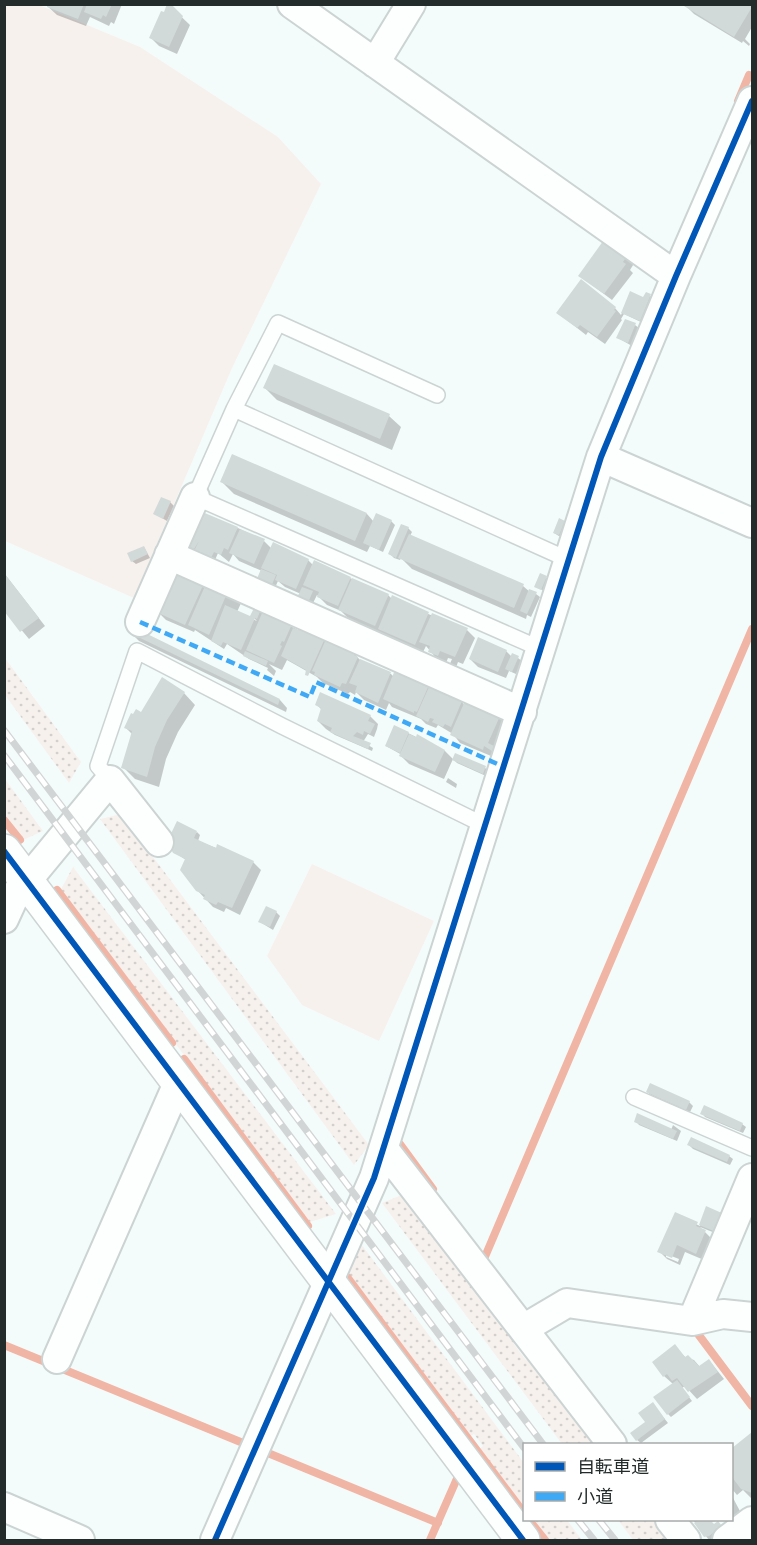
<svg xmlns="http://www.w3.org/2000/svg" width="757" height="1545" font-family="'Archivo Narrow','Noto Sans JP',sans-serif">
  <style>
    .grass { fill: url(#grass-dots) }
    .pitch { fill: #f7f1ee }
    .shadow { fill: #0003; fill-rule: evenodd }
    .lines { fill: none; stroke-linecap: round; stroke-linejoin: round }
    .stream { stroke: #f0b5a4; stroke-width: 8 }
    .building { fill: #d2dad9 }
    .service-casing { stroke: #ccd4d3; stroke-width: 18 }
    .minor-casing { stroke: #ccd4d3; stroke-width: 32 }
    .tertiary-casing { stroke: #ccd4d3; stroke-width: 36 }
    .service { stroke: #fdfffe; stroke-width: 15 }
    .minor { stroke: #fdfffe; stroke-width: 28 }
    .tertiary { stroke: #fdfffe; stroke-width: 33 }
    .rail-casing { stroke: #d2d5d5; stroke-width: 7 }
    .rail { stroke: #fff; stroke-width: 4.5; stroke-dasharray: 14; stroke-linecap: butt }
    .quiet { stroke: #3fa9f5; stroke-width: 4.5; stroke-dasharray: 9 4.5; stroke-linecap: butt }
    .cycleway-casing { stroke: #fff; stroke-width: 10 }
    .cycleway { stroke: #0057b8; stroke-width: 6 }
  </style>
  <defs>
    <pattern id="grass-dots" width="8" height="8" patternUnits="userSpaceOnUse" patternTransform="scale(1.5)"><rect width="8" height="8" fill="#f7f1ee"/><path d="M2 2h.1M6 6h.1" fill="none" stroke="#d3cfcc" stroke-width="1.8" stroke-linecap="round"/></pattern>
  </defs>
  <rect width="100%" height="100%" fill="#f4fcfb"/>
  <path class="grass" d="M5,658L81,762L69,783L5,695Z
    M5,779L43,831L23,840L5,815Z
    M121,814L369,1145L354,1165L100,819Z
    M73,867L336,1214L310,1222L60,891Z
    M409,1192L521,1339L514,1344L526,1360L533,1356L600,1444H562L382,1203Z
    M362,1245L524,1463V1511L478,1450L483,1446L474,1434L469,1437L348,1274Z
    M531,1520H567L582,1540H547Z
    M618,1520H656L672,1540H633Z"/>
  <path class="pitch" d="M5,5H39L140,47L278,137L321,184L232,368L134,598L5,541Z
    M312,864L434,921L379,1041L302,1005L267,956Z"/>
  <path class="shadow" d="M45,4H122L114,24L111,22L109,26L90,17L86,26L57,15Z
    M687,4H752V27L745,39L750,44L749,46L743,41L742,43L694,14L686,6Z
    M169,5L190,25L177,54L159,46L151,38Z
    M607,240L635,262L630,270L633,273L612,300L580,276Z
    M631,293L644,299L650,296L654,299L643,323L624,314L621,319L622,320L605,344L588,332L586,335L558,313L615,308L621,315Z
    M635,325L639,328L632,346L618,338Z
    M265,388L389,416L401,427L392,450L277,400Z
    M233,456L367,514L374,522L391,521L395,525L383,552L370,546L367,552L234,494L222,482Z
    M170,502L174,506L167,521L155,514Z
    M564,522L568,525L562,538L554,533Z
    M238,528L264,541L272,549L308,560L313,565L350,578L388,595L392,599L467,630L475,638L463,664L458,662L455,670L449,666L452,659L448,658L446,663L437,659L426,646L423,652L388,637L348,618L341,611L327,605L317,595L311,607L301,594L285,587L278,581L274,590L262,571L239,561L233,554L229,562L218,553L213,565L187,545Z
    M408,528L412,532L410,536L523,586L530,592L536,594L540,597L531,617L527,615L526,619L412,569L401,558L400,560L394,558L390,554Z
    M144,547L150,558L136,564L132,561Z
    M4,573L45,626L29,639L4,609Z
    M189,575L242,601L237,612L257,621L252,616L260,610L313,638L315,633L349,648L361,661L391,674L394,677L396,672L462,702L465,706L499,717L507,725L494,753H492L491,756L460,743L453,734L438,725L436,728L426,724L421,719L392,707L389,703L386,710L364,700L356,692L355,695L350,692L348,694L323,683L317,677L287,660L282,670L269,664L276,671L274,676L267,670L268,668L249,659L227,644L224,649L195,630L194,632L166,620L158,612L186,580Z
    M546,578L550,581L545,592L536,586Z
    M131,633L280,700L287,708L286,712L139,641Z
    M506,651L512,657L518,658L522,661L516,674L509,671L506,678L478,667L470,659Z
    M184,693L195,705L178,732L166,759L159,787L135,779L123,767L133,735L126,728L142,714Z
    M317,705L370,716L378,724L377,729L374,737L368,734L363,742L373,748L372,751L335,735L326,729L318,721L322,710Z
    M408,733L445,751L454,760L485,768L489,771L486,776L457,763L453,759L444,779L409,764L401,756L402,755L386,746Z
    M448,778L457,784L456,788L446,782Z
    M197,832L200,835L198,841L253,862L261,870L240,915L226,908L224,912L213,907L197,890L186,860L174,852Z
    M276,912L280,916L273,930L260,922Z
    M647,1092L689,1102L693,1106L690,1112L651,1095Z
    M702,1113L742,1124L746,1127L743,1133L705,1117Z
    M636,1121L671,1130L673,1125L681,1131L677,1141L639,1125Z
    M689,1145L729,1156L733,1159L730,1165L693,1149Z
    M707,1208L720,1235L700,1227L713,1240L704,1260L685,1252L680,1265L667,1259L659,1251L675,1214L700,1226ZM666,1254L679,1259L678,1262L666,1257Z
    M675,1346L686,1358L694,1360L700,1367L712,1364L724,1379L697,1399L685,1386L682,1388L692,1401L671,1417L668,1414L673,1384L664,1376Z
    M656,1408L668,1423L641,1443L637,1440Z
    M752,1434V1499L743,1490L737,1495L732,1489V1450Z
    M732,1496L741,1513L733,1519L732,1518Z
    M693,1520H720L710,1522L714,1526L725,1530L713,1539L709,1540Z"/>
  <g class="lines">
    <path class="stream" d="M738,101L749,75
      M4,820L20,840
      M57,890L172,1043
      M184,1059L308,1226
      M400,1144L433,1189
      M484,1259L752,629
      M347,1277L524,1513
      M698,1334L752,1406
      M4,1345L243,1443
      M263,1451L438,1523
      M529,1520L545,1540
      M430,1540L459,1474"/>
  </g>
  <path class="building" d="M48,4H84L78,19L47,7Z
    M87,4H112L106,17L103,15L101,19L84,12Z
    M167,4H171L183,16L169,47L149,38L161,11L164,12Z
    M685,4H752V7L734,37L684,6Z
    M606,237L629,253L623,262L626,264L604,294L578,276Z
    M581,279L616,307L614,310L616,311L597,337L580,325L577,328L556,313Z
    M630,291L643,297L646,292L651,294L640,321L621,313Z
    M625,319L636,323L628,343L616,338Z
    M274,364L390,414L380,439L263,388Z
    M232,454L367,513L355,541L220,482Z
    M161,497L171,501L163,519L153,514Z
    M200,511L238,527L228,550L224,548L221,555L214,552L209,562L192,555L199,541L194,549L186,545Z
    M376,513L392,520L379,550L363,543Z
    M559,518L565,521L559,535L553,533Z
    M401,524L409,527L396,558L388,554Z
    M240,529L265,539L254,564L229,553Z
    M409,534L524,584L514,608L398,558Z
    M273,542L309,559L296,589L275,580L277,575L261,568Z
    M144,546L148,554L131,562L127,553Z
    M314,560L351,577L338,606L317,597L319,592L303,585Z
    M261,569L276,575L271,587L256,581Z
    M4,573L39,618L20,632L4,611Z
    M173,573L186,578L188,573L205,581L185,625L156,612Z
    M540,573L547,576L541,590L534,587Z
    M352,578L389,594L375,626L338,610Z
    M205,586L228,591L209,635L188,625Z
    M302,587L313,591L307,605L296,600Z
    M529,589L537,592L527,614L520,611Z
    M392,595L429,612L415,645L378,629Z
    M225,605L250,616L255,606L261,609L257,619L255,618L241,650L223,642L221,646L211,641Z
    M263,611L292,624L284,642L282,641L280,645L282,646L274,663L246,650Z
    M432,613L468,628L455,657L440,651L438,656L428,652L430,646L419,642Z
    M133,627L280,699L278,705L130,633Z
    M299,627L313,636L315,631L326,636L308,676L305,675L306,670L281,656L293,628L298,630Z
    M327,637L355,653L354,655L358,657L346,684L342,683L340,687L314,675L315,672L312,671Z
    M478,637L507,650L498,672L469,659Z
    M245,651L268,661L266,666L243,656Z
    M512,653L519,656L512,672L505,669Z
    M360,659L391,672L378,703L355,692L357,686L349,683Z
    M395,670L429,685L417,712L414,711V713L383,699Z
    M162,677L185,692L167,720L155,747L147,777L121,768L132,731L124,728L131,713L133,714L136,709L141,712Z
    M429,687L462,701L451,727L445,724L443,727L432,722L434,719L430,718L428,722L416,716Z
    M320,692L371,715L368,721L375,724L370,734L364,731L363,735L357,732L352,737L353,736L371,743L368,749L330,732L332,728L317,721L321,708L315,705Z
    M465,701L500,716L488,743L494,746L492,751L484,746L483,750L450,735Z
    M394,725L409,732L400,753L385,746Z
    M409,734L416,737L417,734L445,750L435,772L399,756Z
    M455,753L486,766L483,774L452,760Z
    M177,821L197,831L194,838L216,848L217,844L254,861L232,908L218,902L216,905L203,899L205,895L196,891L180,870L185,859L173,853L167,842Z
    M266,906L277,911L270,927L258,922Z
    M650,1083L690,1101L686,1110L646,1092Z
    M704,1105L743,1123L740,1131L700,1114Z
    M637,1113L677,1131L673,1139L634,1122Z
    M691,1137L730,1155L727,1162L687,1145Z
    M706,1206L724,1214L716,1232L699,1225Z
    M675,1212L698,1222L696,1226L706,1230L696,1254L677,1245L672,1258L657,1252Z
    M675,1344L685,1357L688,1355L699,1366L709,1359L718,1372L688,1392L677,1378L672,1381L667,1374L663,1377L652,1362Z
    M677,1380L690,1397L667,1415L653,1397Z
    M653,1402L665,1419L636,1441L630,1433L645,1422L638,1413Z
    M752,1432V1493L741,1489L732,1477V1448Z
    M698,1520H710L714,1524L718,1521L722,1526L709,1536L704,1537L694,1523Z"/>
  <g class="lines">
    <defs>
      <path id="service" d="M437,395L278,323L234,409L195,497L541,649
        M234,409L569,560
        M110,780L98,766L137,651L282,726L486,826
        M634,1097L752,1148"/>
      <path id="minor" d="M292,4L676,276
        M375,63L411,4
        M601,457L752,523
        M169,555L522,712
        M140,622L195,497
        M4,919L15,895L110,780L159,842
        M384,1149L612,1444
        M692,1321L752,1178
        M523,1329L567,1303L692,1321L723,1314L752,1317
        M57,1359L178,1083
        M4,1507L80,1540
        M670,1520L686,1540
        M215,1540L374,1178L601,457L676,276L752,101
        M727,1540L752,1521"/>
      <path id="tertiary" d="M4,851L523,1540"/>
    </defs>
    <use href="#service" class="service-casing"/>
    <use href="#minor" class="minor-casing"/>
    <use href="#tertiary" class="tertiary-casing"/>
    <use href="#service" class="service"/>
    <use href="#minor" class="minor"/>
    <use href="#tertiary" class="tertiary"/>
    <defs>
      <path id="rail" d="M4,730L543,1444
        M4,755L524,1448
        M578,1520L594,1540
        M599,1520L615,1540"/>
    </defs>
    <use href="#rail" class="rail-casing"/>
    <use href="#rail" class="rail"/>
    <path class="quiet" d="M140,622L310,697L316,682L504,767"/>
    <defs>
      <path id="cycleway" d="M4,851L523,1540
        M215,1540L374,1178L601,457L676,276L752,101"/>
    </defs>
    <use href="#cycleway" class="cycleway-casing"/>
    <use href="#cycleway" class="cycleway"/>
  </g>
  <rect width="757" height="1545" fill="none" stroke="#232c2b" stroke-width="12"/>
  <rect x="523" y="1443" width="210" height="78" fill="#ffffff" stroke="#a7abaa" stroke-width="1.5"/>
  <rect x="535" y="1462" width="30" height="9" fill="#0057b8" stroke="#a7abaa" stroke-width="1.5"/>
  <text x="577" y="1473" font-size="18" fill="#232c2b">自転車道</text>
  <rect x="535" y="1492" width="30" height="9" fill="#3fa9f5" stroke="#a7abaa" stroke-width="1.5"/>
  <text x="577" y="1503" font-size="18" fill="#232c2b">小道</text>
</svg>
